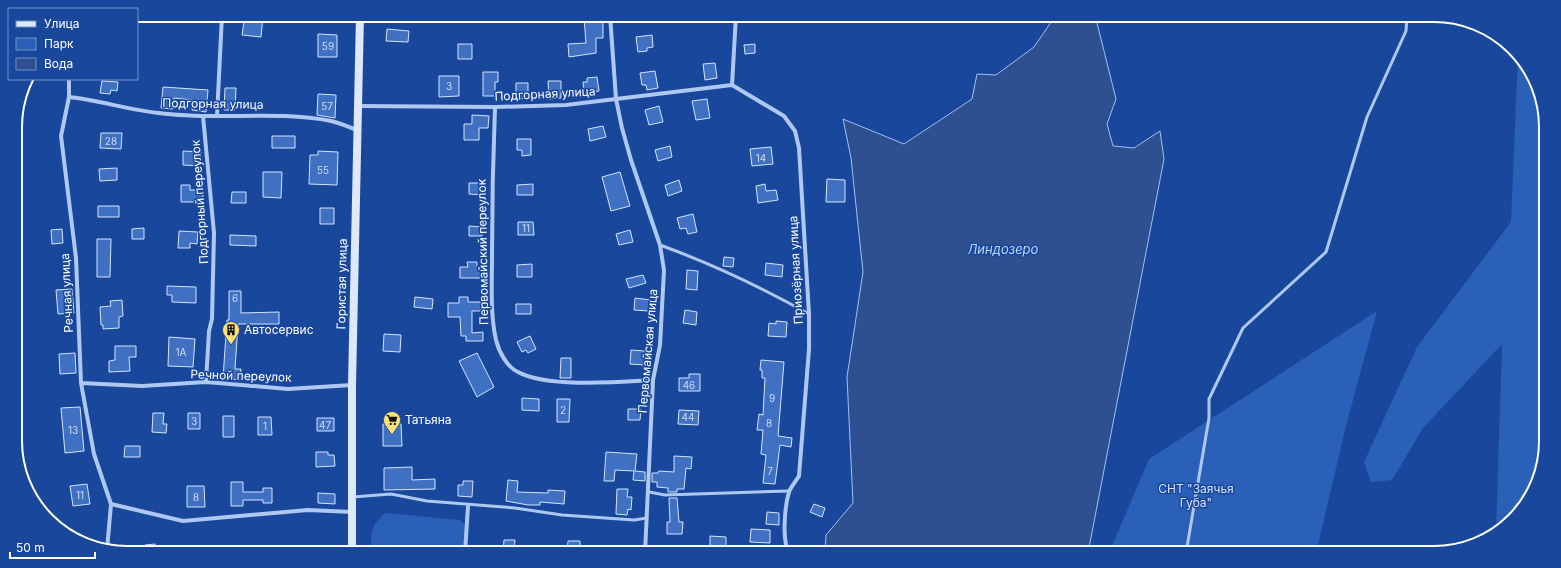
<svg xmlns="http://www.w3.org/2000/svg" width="1561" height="568" font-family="Inter,sans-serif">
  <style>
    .green { fill: #2b60b9 }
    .water { fill: #2e5090; stroke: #a1c1f4 }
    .building { fill: #4070c2; stroke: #d6e4fc }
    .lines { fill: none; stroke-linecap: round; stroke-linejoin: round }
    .lane { stroke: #aec8f2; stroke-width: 3 }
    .street { stroke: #aec8f2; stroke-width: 4 }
    .secondary { stroke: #dde8fc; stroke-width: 8 }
    .labels { text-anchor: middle; stroke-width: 3; stroke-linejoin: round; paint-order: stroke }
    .number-label { font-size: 10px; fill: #cfdbf0 }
    .street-label { font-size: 12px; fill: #fff; stroke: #18479c }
    .poi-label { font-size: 12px; fill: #fff; stroke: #18479c; text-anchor: start }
    .park-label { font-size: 12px; fill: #d6e4fc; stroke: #18479c }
    .water-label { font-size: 13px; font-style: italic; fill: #bbd2f8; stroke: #18479c }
    .rim { fill: none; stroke: #fff; stroke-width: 2 }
  </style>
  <rect width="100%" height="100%" fill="#18479c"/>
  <path class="green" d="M1518,53L1545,112L1546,441L1540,477L1502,530L1496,532L1502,344L1423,428L1392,480L1371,482L1364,462L1417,347L1511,222Z
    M1377,311L1346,426L1316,553H1109L1149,459Z
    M385,513L460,520L467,528L463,553H371C372,532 369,528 385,513Z"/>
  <path class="water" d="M1056,15H1095L1116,99L1107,124L1113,146L1134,148L1160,131L1164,159L1088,553H825L826,535L853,503L847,377L863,272L851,158L843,119L904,144L972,99L977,74L996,75L1034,47Z"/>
  <path class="building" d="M245,15H263L261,37L242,35Z
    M603,17V38H596V53L569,57L568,44L586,43L584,18Z
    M387,29L409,31L408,42L386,41Z
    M318,34L337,35V57H318Z
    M652,35L653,47L647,48V51L638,52L636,37Z
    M458,44H472V59H458Z
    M755,44V53L745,54L744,45Z
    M715,63L717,78L705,80L703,64Z
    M655,71L658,88L647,90L646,85H642L640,73Z
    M483,72H498V82H495V96H483Z
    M439,76H459V96L439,97Z
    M597,77L599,91L584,93L583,82H587V78Z
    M102,81L118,82L117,91L111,90L110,94L100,93Z
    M548,81H561V98L549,99Z
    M516,83H528V99L516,98Z
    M163,87L208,90L206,112L192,110V100L174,98L173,109L161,108Z
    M225,88H236L235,110H224Z
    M318,94L336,95L335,118L317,115Z
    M707,99L710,118L696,120L692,101Z
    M659,106L663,122L649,125L645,110Z
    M472,115L489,116L488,128H479V140H464V124H472Z
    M603,126L606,137L590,141L588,129Z
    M101,133H122L121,149L100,148Z
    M272,136H295V148H272Z
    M517,139H531V155L522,156V150H517Z
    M670,146L672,157L658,161L655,150Z
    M771,147L773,164L752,166L750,149Z
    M183,151L201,152L200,166L183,165Z
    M318,151L338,152L337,185L309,184L310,155H318Z
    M117,168V180L100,181L99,169Z
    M263,172H282L281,198L263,197Z
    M620,172L630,206L611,211L602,177Z
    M827,179L845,180V202H826Z
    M679,180L682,191L668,196L665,185Z
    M469,183H482V195L469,194Z
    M533,184V195H517V185Z
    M765,184L766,191L776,190L778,200L758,203L756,186Z
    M181,185H190V190H203V202H181Z
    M232,192H246V203H231Z
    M98,206H119V217H98Z
    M320,208H334V224H320Z
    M693,214L697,232L688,234L686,228L680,229L677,218Z
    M518,222H533L534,235H518Z
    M469,226L482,227V236H469Z
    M144,228V239H132V229Z
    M62,229L63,243L52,244L51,230Z
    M630,230L633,242L619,245L616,234Z
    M179,231L198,232L197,244L190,243V248H178Z
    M230,235L256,236V246L230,245Z
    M97,239H111L110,277H97Z
    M724,257L734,258L733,267L723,266Z
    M467,262H477V267L484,266V278H460V267H468Z
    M766,263L783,265L782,277L765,275Z
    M532,264V277H517V265Z
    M687,270L698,271L697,290L686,289Z
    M643,275L646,283L629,288L626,279Z
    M167,286L196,287V303L172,302V295H167Z
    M72,289L74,313L58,314L56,290Z
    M229,291H241V313L279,312V324H238L235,369H241L240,380L223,378L227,320H229Z
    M415,297L433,299L432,309L414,307Z
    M459,297H468V302H481V311H472V333L483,332V341H466V336H461L460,317H448V303H459Z
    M635,298L651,300L649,311L634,310Z
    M122,300L123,316L119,317V328L103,329V325H101L100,307L111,306L110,301Z
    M516,304H531V314H516Z
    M685,310L697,312L696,325L683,323Z
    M776,321L787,322L786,337L768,336L769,323L776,324Z
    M384,334L401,335L400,352L383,351Z
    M530,336L536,349L528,353L526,350L522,352L517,342Z
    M169,337L195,339L193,367L168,366Z
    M115,346H136V357H129L130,371L109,372V361L115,360Z
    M631,350L645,351L644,365L630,364Z
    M75,353L76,373L60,374L59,354Z
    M477,353L494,387L477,397L459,361Z
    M561,358H571V378H560Z
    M761,360L784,362L778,436L792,438L791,447L780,445L775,484L763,483L766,455L761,454L763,430H757L759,414L763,415L765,378H762V370H760Z
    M689,374H700V391H679V378H689Z
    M522,398L539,399V411L522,410Z
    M557,399H570L569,422H557Z
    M80,407L84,451L65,453L61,408Z
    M628,409H641L640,420H628Z
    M679,410L699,411L698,425L678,424Z
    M153,413H164L163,424H167L166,433L152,432Z
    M188,413H200V429H188Z
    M223,416H234V437H223Z
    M258,417H271L272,435H258Z
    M317,418H334V431H317Z
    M383,424H401L402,446H383Z
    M125,446H140V457H124Z
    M316,452H328V455H334L335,466L316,467Z
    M606,452L637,454L635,471L645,472V481L633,480L634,471L615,470L614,481H604Z
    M674,456L692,457L691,469L686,468L684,489H677V492H668V488L657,487V482H652V473H658L659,471L674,472Z
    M412,467V480L435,479V489L384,490V468Z
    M508,480L518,481L517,492L548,493V490L565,491L564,504L540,502V505H528L506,501Z
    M463,481H473L472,497L458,496V485H463Z
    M231,482H243V492H263V488H272V503H263V500H243V506H231Z
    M87,484L90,504L73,506L70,486Z
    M187,486H204L205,507H187Z
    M617,489H628L627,497H632L631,510L628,509L627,515L616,514Z
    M318,493L335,494V504L318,503Z
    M669,498H677L679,522H683L682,534H667V522H670Z
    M814,504L825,508L822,517L810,512Z
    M767,512L779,513V525L766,524Z
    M751,529L770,530V543L750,542Z
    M710,536L726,537V546H710Z
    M504,540H515L514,553H503Z
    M568,541H580V553H567Z
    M155,544V553H146L145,545Z"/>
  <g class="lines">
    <path class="lane" d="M660,245C712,264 761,287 809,314
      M649,492L665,495L789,491
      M353,497L391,494L427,501L515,508L562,515L634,520L647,518
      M1186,553L1209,418V399L1243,328L1326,252L1367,117L1406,31L1407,15"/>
    <path class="street" d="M610,15L616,99L622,128L631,160L660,245L664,270L660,345L653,380L645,553
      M69,79V97L61,136L76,258L81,383L94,454L111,504L107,550
      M732,85L784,116L795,131L799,148L809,314V349L799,476C796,481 791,487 789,492C785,505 781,543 790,553
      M732,85L736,15
      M69,97C99,100 128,110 159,113C216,121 275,110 331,121C340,123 349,127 357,130
      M358,106L495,107L566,105L732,85
      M495,107C493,157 492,206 492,256C492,284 490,313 496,340C499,352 507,367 518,372C547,388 619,382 653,380
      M203,116L214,233L212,319L209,331L206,382
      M217,116L222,15
      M81,383L142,386L206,382L288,389L352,385
      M111,504L183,521L308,510L352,512
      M465,553L468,506"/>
    <path class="secondary" d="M352,553V385L360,15"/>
  </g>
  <defs>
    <symbol id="building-pin" viewBox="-11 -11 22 30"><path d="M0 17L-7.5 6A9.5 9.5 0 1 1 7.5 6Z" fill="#ffe16f" stroke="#18479c"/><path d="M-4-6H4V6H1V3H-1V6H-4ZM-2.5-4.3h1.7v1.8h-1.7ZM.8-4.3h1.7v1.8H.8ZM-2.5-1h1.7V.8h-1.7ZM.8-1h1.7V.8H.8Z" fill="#111"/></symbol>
    <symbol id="supermarket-pin" viewBox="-11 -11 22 30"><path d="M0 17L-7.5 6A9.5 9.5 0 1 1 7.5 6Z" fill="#ffe16f" stroke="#18479c"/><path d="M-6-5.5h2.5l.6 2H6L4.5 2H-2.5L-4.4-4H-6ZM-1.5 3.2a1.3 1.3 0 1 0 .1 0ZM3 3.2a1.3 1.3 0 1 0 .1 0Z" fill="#111"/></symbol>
  </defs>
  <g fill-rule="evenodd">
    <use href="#building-pin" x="221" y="320" width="20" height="27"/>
    <use href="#supermarket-pin" x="382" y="410" width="20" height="27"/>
  </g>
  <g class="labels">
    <g class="number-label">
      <text x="328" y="50">59</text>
      <text x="449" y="90">3</text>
      <text x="327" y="110">57</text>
      <text x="111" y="145">28</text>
      <text x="761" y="162">14</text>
      <text x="323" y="174">55</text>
      <text x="526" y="232">11</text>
      <text x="235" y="302">6</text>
      <text x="181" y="356">1А</text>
      <text x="689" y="389">46</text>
      <text x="772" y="402">9</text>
      <text x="563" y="414">2</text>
      <text x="688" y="421">44</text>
      <text x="194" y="425">3</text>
      <text x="769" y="427">8</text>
      <text x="325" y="429">47</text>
      <text x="265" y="430">1</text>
      <text x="73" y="434">13</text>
      <text x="770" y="475">7</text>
      <text x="80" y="499">11</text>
      <text x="196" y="501">8</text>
    </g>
    <g class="street-label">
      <text transform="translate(545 94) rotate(-3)" y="4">Подгорная улица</text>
      <text transform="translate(213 104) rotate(1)" y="4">Подгорная улица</text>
      <text transform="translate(200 202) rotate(-94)" y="4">Подгорный переулок</text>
      <text transform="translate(483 252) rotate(-91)" y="4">Первомайский переулок</text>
      <text transform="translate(796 270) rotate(-93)" y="4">Приозёрная улица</text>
      <text transform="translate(342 284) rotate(-89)" y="4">Гористая улица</text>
      <text transform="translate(67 293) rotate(-93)" y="4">Речная улица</text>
      <text transform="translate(648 351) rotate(-85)" y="4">Первомайская улица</text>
      <text transform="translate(241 376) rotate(2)" y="4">Речной переулок</text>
    </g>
    <g class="poi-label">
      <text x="244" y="334">Автосервис</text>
      <text x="405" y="424">Татьяна</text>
    </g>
    <g class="park-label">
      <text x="1196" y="493">СНТ "Заячья<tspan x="1196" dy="14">Губа"</tspan></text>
    </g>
    <g class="water-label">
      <text x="1003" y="254">Линдозеро</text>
    </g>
  </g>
  <path d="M0 0H1561V568H0ZM127 22H1434A105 105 0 0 1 1539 127V441A105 105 0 0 1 1434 546H127A105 105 0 0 1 22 441V127A105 105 0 0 1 127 22Z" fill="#18479c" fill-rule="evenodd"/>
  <path class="rim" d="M127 22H1434A105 105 0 0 1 1539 127V441A105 105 0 0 1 1434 546H127A105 105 0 0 1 22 441V127A105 105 0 0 1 127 22Z"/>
  <rect x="8" y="8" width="130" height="72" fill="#18479c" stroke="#7491c4"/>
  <rect x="16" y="21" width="20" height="6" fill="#dde8fc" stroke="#7491c4"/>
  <text x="44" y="28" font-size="12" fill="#ffffff">Улица</text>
  <rect x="16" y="38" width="20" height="12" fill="#2b60b9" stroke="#7491c4"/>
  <text x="44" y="48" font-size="12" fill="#ffffff">Парк</text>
  <rect x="16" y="58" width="20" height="12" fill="#2e5090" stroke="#7491c4"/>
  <text x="44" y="68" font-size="12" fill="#ffffff">Вода</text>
  <path d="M10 552v6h85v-6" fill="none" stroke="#ffffff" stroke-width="2"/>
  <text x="16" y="552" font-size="12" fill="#ffffff" stroke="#18479c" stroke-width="3" paint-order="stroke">50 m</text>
</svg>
